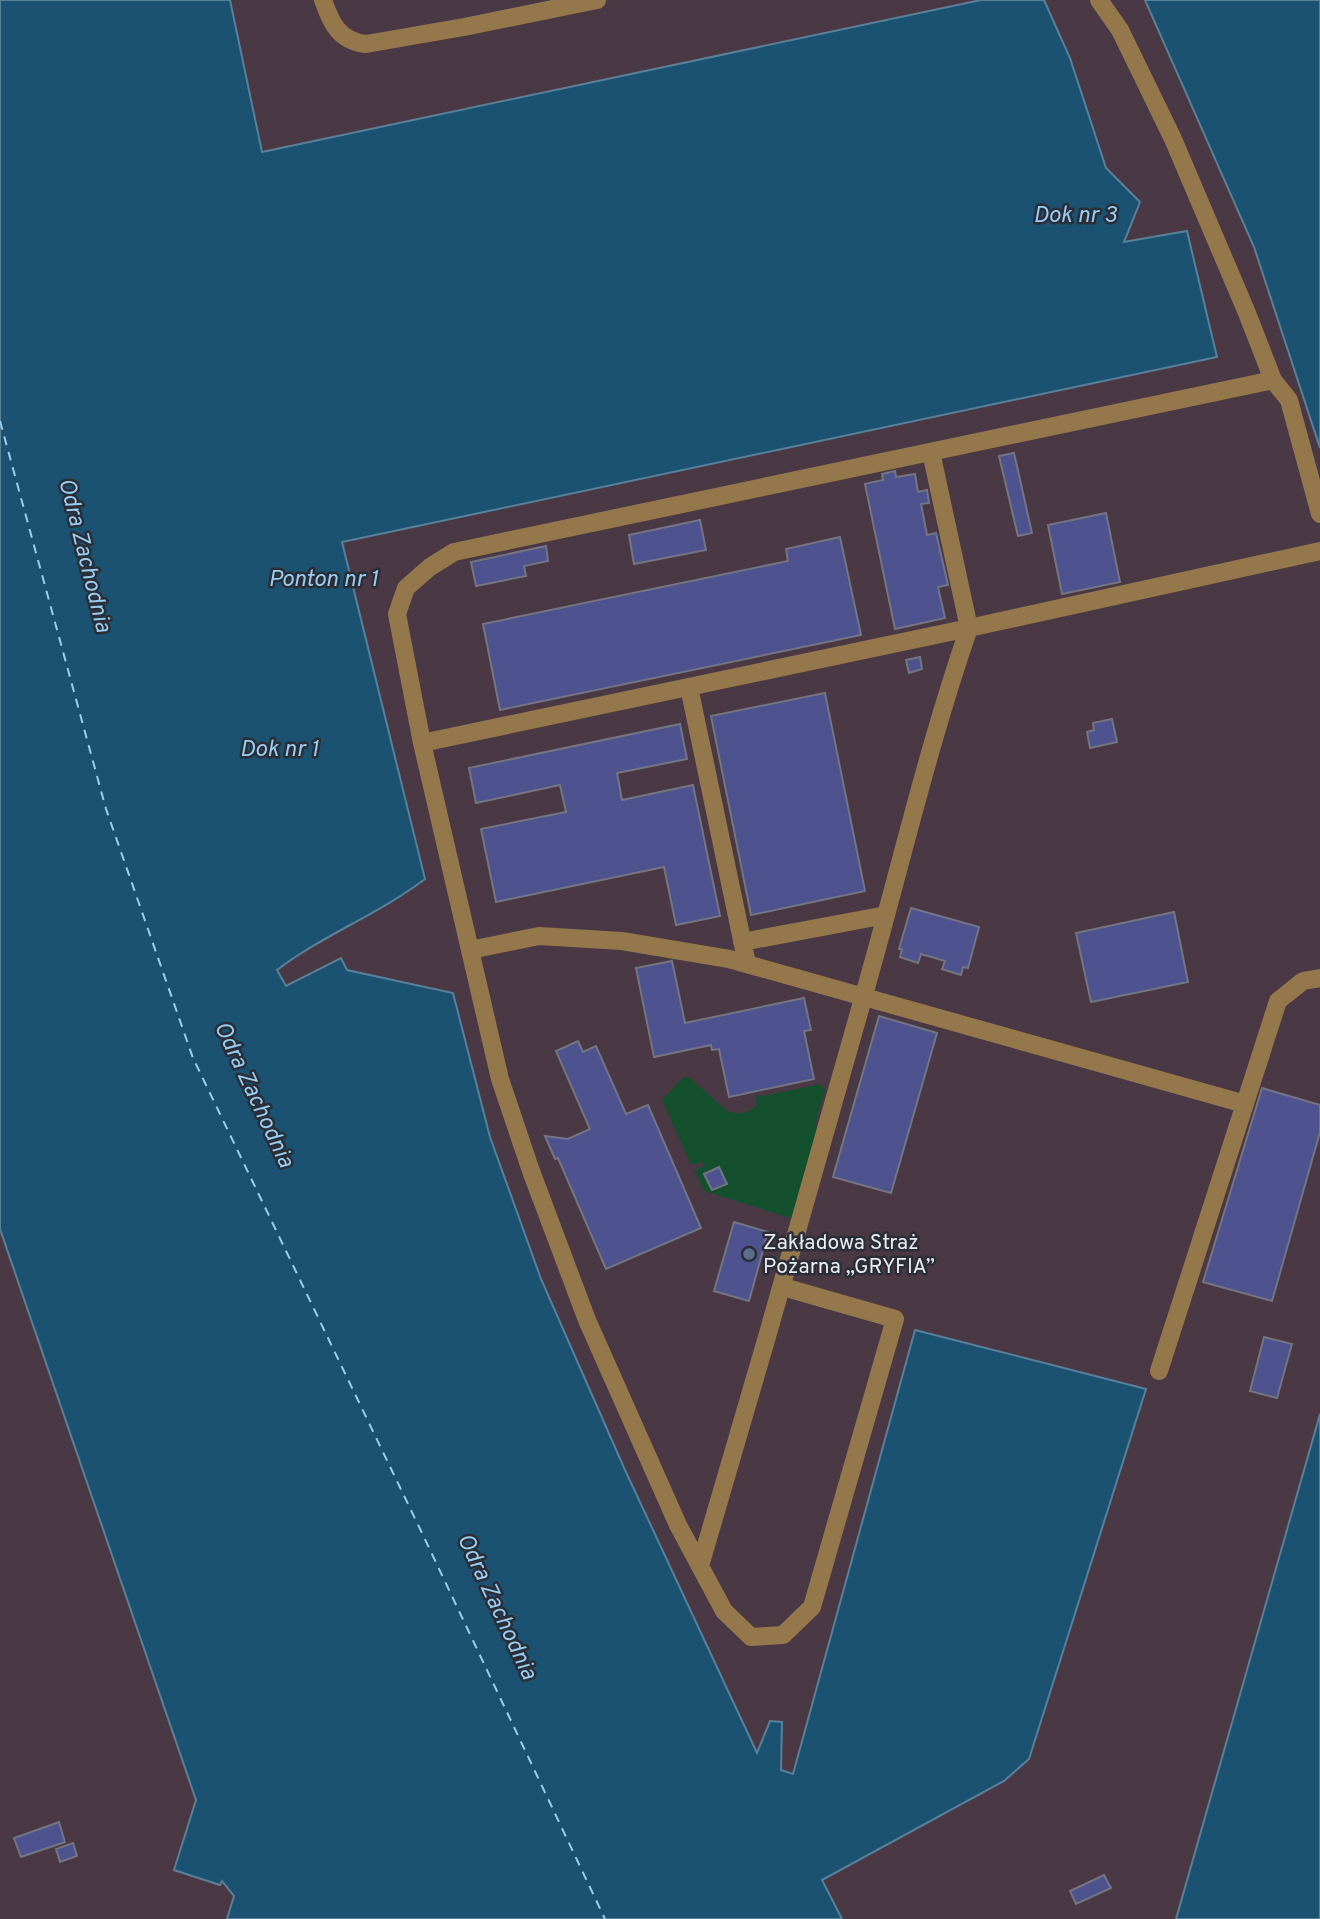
<svg xmlns="http://www.w3.org/2000/svg" width="1320" height="1919" font-family="Overpass,sans-serif">
  <style>
    .industrial { fill: #4a3945 }
    .green { fill: #15502e }
    .water { fill: #1b5272; stroke: #598099; stroke-width: 2 }
    .lines { fill: none; stroke-linecap: round; stroke-linejoin: round }
    .ferry { stroke: #97cdf1; stroke-width: 2; stroke-dasharray: 9 7; stroke-linecap: butt }
    .building { fill: #4e528e; stroke: #737582; stroke-width: 2 }
    .minor { stroke: #94784c; stroke-width: 18 }
    .service-dot { fill: #5c6f8a; stroke: #2b2d37; stroke-width: 2.5 }
    .labels { text-anchor: middle; stroke-width: 5; stroke-linejoin: round; paint-order: stroke }
    .poi-label { font-size: 21px; fill: #eaecf3; stroke: #2b2d37; text-anchor: start }
    .water-label { font-size: 23px; font-style: italic; fill: #97cdf1; stroke: #2b2d37 }
  </style>
  <rect width="100%" height="100%" fill="#353742"/>
  <path class="industrial" d="M230,0H981L261,152Z
    M1044,0H1145L1254,247L1320,448V1414L1176,1919H842L822,1881L1004,1781L1029,1759L915,1330L793,1775L781,1770L782,1722L757,1754L625,1470L541,1279L490,1137L453,993L347,970L286,986L276,970L331,934L408,892L425,879L341,541L1217,357L1124,242L1140,202L1106,168L1070,59Z
    M0,907L405,1919H0Z"/>
  <path class="green" d="M683,1077L690,1078L727,1111C737,1115 751,1113 757,1105L755,1095L763,1096L820,1084L825,1090L815,1126L820,1128L795,1215L790,1218L704,1191L695,1172V1170L705,1165L703,1162L691,1165L663,1102L664,1098Z"/>
  <path class="water" d="M0,0H230L262,152L981,0H1044L1070,58L1106,168L1140,202L1124,242L1187,231L1217,357L342,542L425,879C379,914 323,935 277,970L286,986L341,958L347,970L453,993L490,1137L541,1279L625,1470L757,1753L770,1721L782,1722L781,1770L793,1774L915,1330L1146,1389L1029,1759L1004,1781L822,1880L842,1919H227L234,1896L222,1881L220,1885L174,1870L196,1800L0,1229Z
    M1145,0H1320V448L1254,247Z
    M1320,1414V1919H1176Z"/>
  <g class="lines">
    <path class="ferry" d="M0,421L106,809L193,1058L422,1533L605,1919"/>
  </g>
  <path class="building" d="M1014,453L1032,533L1018,536L999,456Z
    M895,471L896,477L915,474L918,492L927,490L929,503L921,504L927,535L936,533L948,585L938,587L945,618L895,629L865,484L883,480L882,474Z
    M1106,513L1120,582L1062,594L1048,525Z
    M700,520L706,550L634,564L629,535Z
    M840,537L861,635L500,710L483,624L788,561L786,549Z
    M546,546L548,561L524,566L526,576L476,586L471,562Z
    M920,657L922,669L909,673L906,660Z
    M825,693L865,891L751,915L711,716Z
    M1112,719L1117,742L1090,748L1087,732L1094,730L1093,723Z
    M680,724L687,759L617,773L622,800L693,785L720,916L676,925L664,867L496,902L481,829L566,812L560,785L476,803L469,768Z
    M911,908L979,927L968,968L963,967L961,975L942,969L945,961L921,954L918,963L900,957L902,949H899Z
    M1174,912L1188,982L1091,1002L1076,933Z
    M672,961L685,1023L804,998L811,1030L804,1031L814,1079L729,1097L719,1049L712,1050L711,1045L654,1057L636,968Z
    M879,1016L937,1033L891,1193L833,1177Z
    M578,1041L583,1052L596,1046L626,1114L648,1105L701,1228L606,1269L558,1158L555,1159L545,1136L568,1139L590,1129L556,1051Z
    M1262,1088L1320,1105V1132L1272,1301L1203,1282Z
    M719,1167L727,1184L712,1190L704,1174Z
    M734,1222L768,1232L749,1301L714,1291Z
    M1264,1337L1292,1344L1277,1398L1250,1391Z
    M59,1822L65,1842L21,1857L14,1838Z
    M73,1843L77,1856L60,1862L56,1849Z
    M1104,1875L1111,1888L1076,1904L1070,1891Z"/>
  <g class="lines">
    <path class="minor" d="M323,0C331,23 339,41 366,44L464,27L597,0
      M1099,0L1120,30L1173,139L1247,313L1273,380L1289,400L1320,514
      M931,452L969,628L1320,551
      M689,687L747,964
      M422,743L969,628C927,749 899,873 864,995C811,1186 756,1376 700,1566
      M742,942L886,915
      M470,950L422,743L397,614L406,588L430,567L454,552L1273,380
      M783,1287L895,1319L812,1607L783,1635L751,1637L724,1611L678,1525L587,1320L531,1171L500,1079L470,950L539,936L622,941L729,959L1245,1104
      M1159,1371L1278,1001L1303,981L1320,978"/>
  </g>
  <circle class="service-dot" cx="749" cy="1254" r="7"/>
  <g class="labels">
    <g class="poi-label">
      <text x="763" y="1249">Zakładowa Straż<tspan x="763" dy="24">Pożarna „GRYFIA”</tspan></text>
    </g>
    <g class="water-label">
      <text x="1075" y="222">Dok nr 3</text>
      <text transform="translate(86 555) rotate(76)" y="8">Odra Zachodnia</text>
      <text x="323" y="586">Ponton nr 1</text>
      <text x="279" y="756">Dok nr 1</text>
      <text transform="translate(255 1094) rotate(65)" y="8">Odra Zachodnia</text>
      <text transform="translate(498 1606) rotate(65)" y="8">Odra Zachodnia</text>
    </g>
  </g>
</svg>
